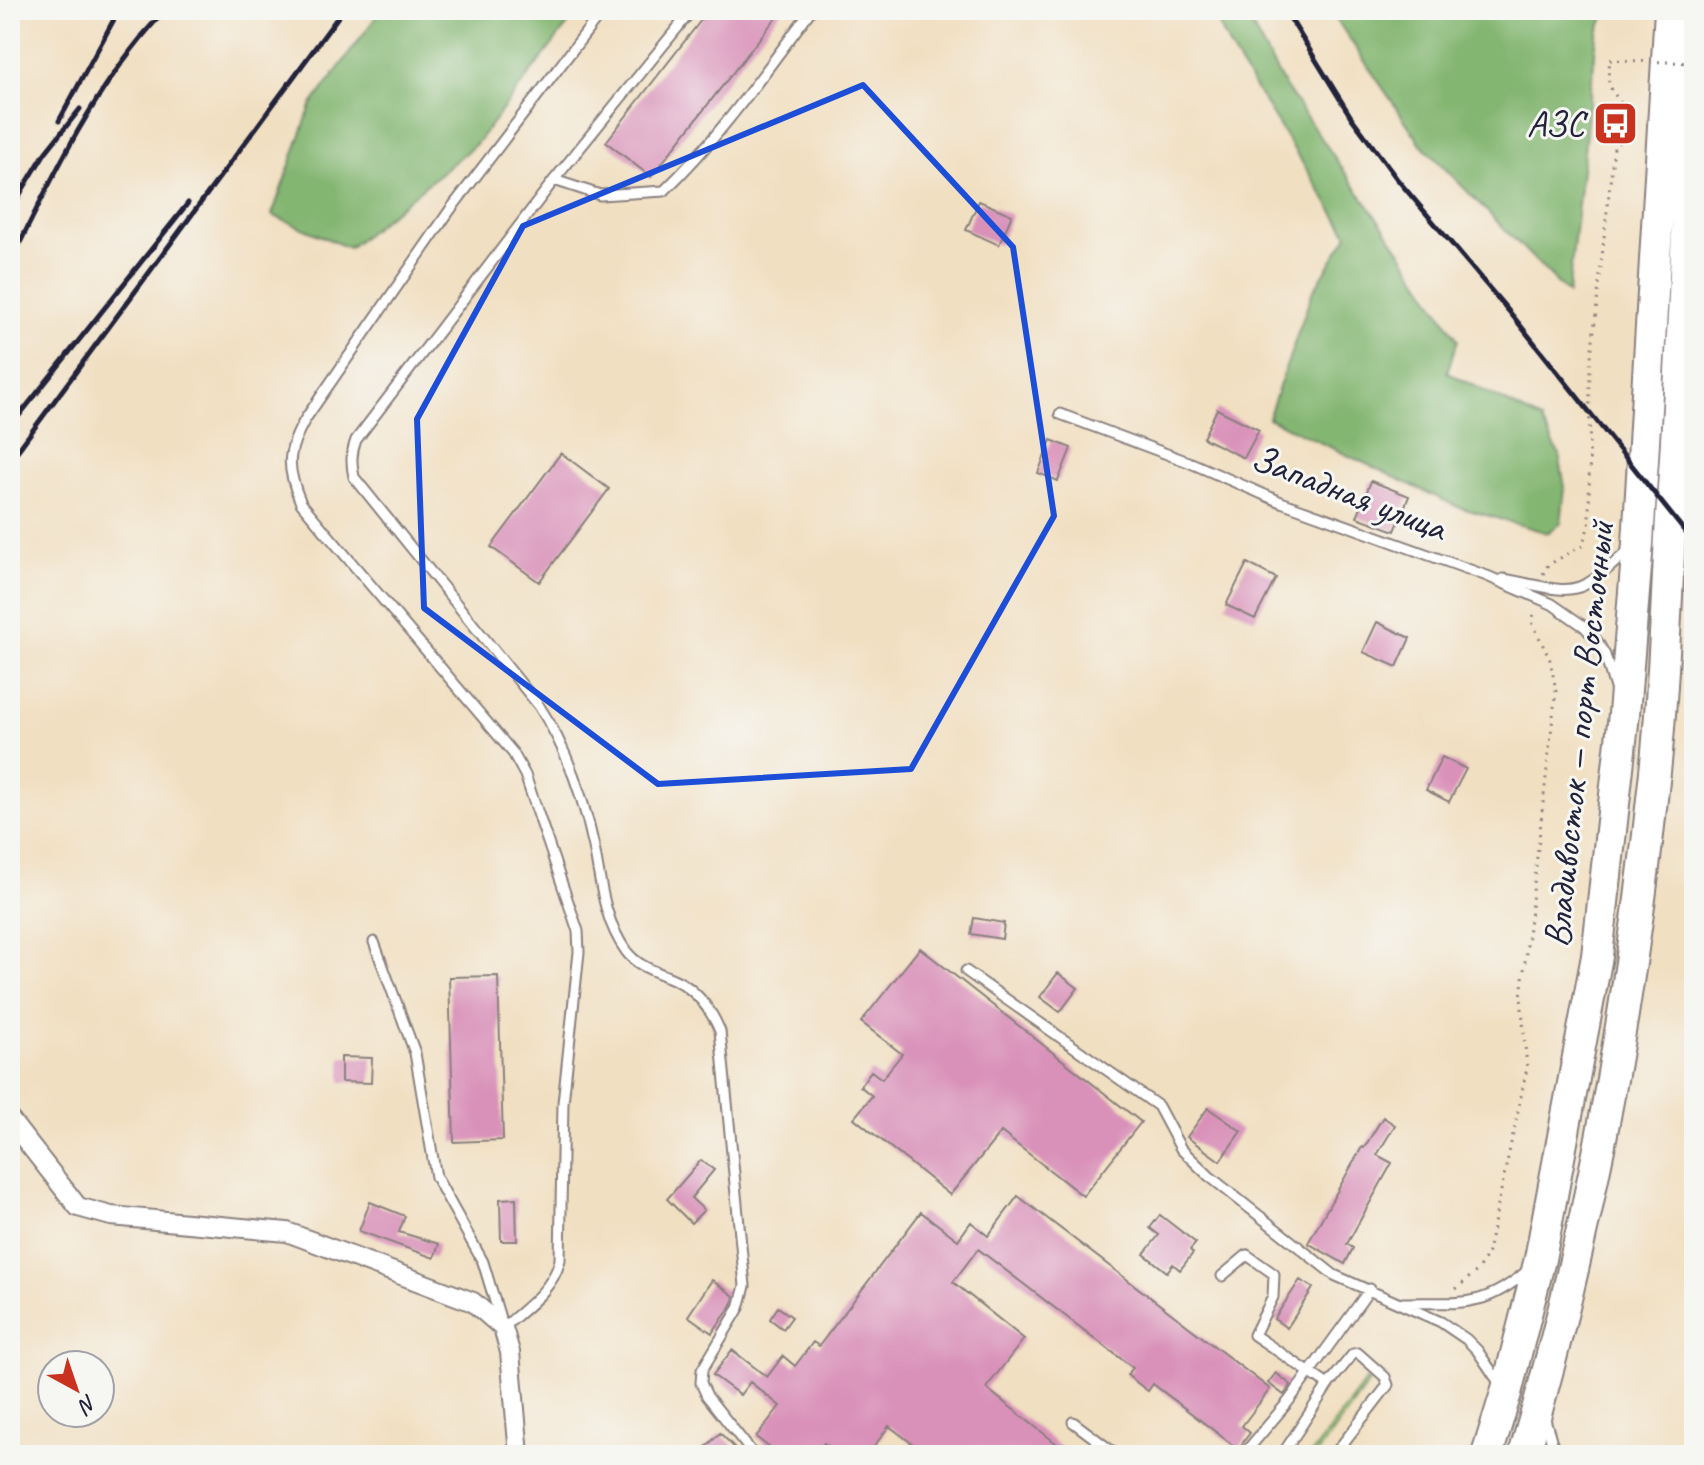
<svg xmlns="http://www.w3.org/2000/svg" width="1704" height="1465" font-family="Caveat,sans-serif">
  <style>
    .green { fill: #a4d483; stroke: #637b5f; stroke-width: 2 }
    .forest { fill: #83b671; stroke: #526c56; stroke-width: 2 }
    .building { fill: #d991b9 }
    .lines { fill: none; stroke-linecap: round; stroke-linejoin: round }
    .service-casing { stroke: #8a807e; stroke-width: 13 }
    .minor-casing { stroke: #8a807e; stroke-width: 22 }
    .trunk-casing { stroke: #8a807e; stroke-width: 34 }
    .path { stroke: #8a807e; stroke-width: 3; stroke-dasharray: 2 6; stroke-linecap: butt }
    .service { stroke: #fff; stroke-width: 9 }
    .minor { stroke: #fff; stroke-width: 18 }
    .trunk { stroke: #fff; stroke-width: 30 }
    .rail { stroke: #22223b; stroke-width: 5 }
    .path-bridge { stroke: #8a807e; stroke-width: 3; stroke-dasharray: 2 6; stroke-linecap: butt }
    .marked { fill: none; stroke: #1d4ed8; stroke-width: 6; stroke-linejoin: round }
    .labels { text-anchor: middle; stroke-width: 6; stroke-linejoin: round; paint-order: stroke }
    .poi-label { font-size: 38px; fill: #22223b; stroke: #f6f6f2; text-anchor: end }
    .street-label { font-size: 38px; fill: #22223b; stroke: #f6f6f2 }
  </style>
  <rect width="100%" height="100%" fill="#f6f6f2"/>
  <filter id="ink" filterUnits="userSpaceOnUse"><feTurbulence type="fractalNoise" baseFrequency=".0125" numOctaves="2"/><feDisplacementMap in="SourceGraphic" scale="16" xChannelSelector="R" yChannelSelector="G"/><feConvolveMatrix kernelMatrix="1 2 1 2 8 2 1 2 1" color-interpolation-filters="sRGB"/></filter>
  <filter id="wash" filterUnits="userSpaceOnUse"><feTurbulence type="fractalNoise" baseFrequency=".006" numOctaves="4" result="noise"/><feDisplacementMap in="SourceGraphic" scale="32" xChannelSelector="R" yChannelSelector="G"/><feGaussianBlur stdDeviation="1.8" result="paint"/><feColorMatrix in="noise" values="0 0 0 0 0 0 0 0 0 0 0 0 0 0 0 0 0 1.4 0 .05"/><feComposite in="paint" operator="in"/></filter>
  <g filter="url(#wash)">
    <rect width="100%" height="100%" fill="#f1dfc1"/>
    <path class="green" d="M1366,1380L1369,1382L1316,1455H1311Z"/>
    <path class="forest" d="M381,10H579L476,144L349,248L272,215L311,106Z
      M1212,10H1243L1284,85L1401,252L1458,340L1447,372L1541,420L1559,454L1565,488L1561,523L1548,533L1458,507L1268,418L1312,293L1348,235L1231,50Z
      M1330,10H1607L1597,35L1568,294L1421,144Z"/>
    <g id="blocks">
      <path class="building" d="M709,10H782L651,177L606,142Z
        M979,201L1012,215L999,245L966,230Z
        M1217,409L1259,430L1244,458L1203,438Z
        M1051,440L1071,448L1058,481L1038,473Z
        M561,453L609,489L539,582L491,547Z
        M1371,481L1409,496L1395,531L1357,517Z
        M1247,563L1276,578L1255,619L1226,605Z
        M1377,622L1410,638L1397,667L1363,652Z
        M1442,757L1466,769L1449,802L1426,790Z
        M974,918L1004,923L1002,939L971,934Z
        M920,948L1141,1122L1083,1196L1001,1132L950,1195L854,1118L872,1096L860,1086L871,1071L882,1079L902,1054L861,1022Z
        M1058,973L1078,988L1060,1012L1040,997Z
        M498,976L503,1140L454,1142L449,977Z
        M341,1057L372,1058L371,1083L341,1082Z
        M1208,1108L1241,1131L1220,1161L1187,1137Z
        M1383,1117L1395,1125L1377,1155L1392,1163L1347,1244L1353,1248L1345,1264L1308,1243L1362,1147L1364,1148Z
        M701,1160L714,1170L691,1198L704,1210L691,1223L667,1199Z
        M1018,1196L1270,1389L1242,1426L1250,1433L1238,1449L1153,1384L1148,1391L1127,1375L1133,1368L978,1249L953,1282L1024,1339L986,1388L1071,1455H906L914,1445L889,1426L868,1455H840L824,1443L815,1455H779L756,1437L780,1406L750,1382L740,1395L713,1375L732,1350L767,1377L783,1356L795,1366L813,1342L819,1346L921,1212L958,1240L971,1222L988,1236Z
        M516,1198L517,1241H501L500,1199Z
        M370,1202L405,1216L399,1232L439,1244L434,1258L359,1231Z
        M1160,1215L1196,1243L1190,1250L1193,1253L1180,1270L1173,1264L1167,1272L1144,1254L1159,1235L1150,1228Z
        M712,1280L734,1296L732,1305L712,1333L688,1316Z
        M1300,1280L1313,1288L1287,1328L1274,1319Z
        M778,1307L792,1317L783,1329L770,1319Z
        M1276,1373L1291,1385L1284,1395L1268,1383Z
        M720,1433L734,1447L725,1455H698Z"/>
    </g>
  </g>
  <g filter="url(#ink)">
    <use href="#blocks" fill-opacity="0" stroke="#8a807e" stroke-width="2"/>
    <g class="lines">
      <defs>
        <path id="service" d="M692,10L554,180L356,440C351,453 351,463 354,477L539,706C566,747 584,800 594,847C601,884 604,920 626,951C641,971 663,972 683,984C701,996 712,1012 720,1031L745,1286L739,1308L702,1370L701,1383L707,1396L754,1455
          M554,180L600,195L664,191C720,137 764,73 811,10
          M1060,414L1191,463L1281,502L1487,576L1552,604L1585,627L1597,641L1605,655L1615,688
          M1503,579C1576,592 1572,602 1629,550
          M374,942L415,1053L436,1177L483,1262L503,1328C525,1308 553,1290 560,1260L563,1103L579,952L578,931L525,775L513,753L301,503C286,468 286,452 306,418L450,210L603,10
          M966,971L1158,1106L1181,1149L1209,1176L1334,1275L1441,1322L1466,1339L1477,1350L1500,1384
          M1222,1276L1247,1255L1274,1274L1273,1297L1254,1335L1328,1385
          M1403,1303C1458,1301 1481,1311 1527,1271
          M1545,1419L1553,1446L1562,1455
          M1073,1422L1117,1455
          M1243,1455L1288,1402L1370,1289
          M1282,1455L1328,1385L1353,1354L1358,1353L1385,1377L1388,1385L1334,1455"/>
        <path id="minor" d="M10,1120L78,1207L111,1216L287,1232L473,1302L503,1328L510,1352L519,1455"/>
        <path id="trunk" d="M1487,1455L1506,1393L1540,1259L1597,956L1624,714L1638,543L1670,10
          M1524,1455C1590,1233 1631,1002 1655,772C1664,688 1666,603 1671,519C1682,355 1690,191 1694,26"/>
      </defs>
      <use href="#service" class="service-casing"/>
      <use href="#minor" class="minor-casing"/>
      <use href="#trunk" class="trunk-casing"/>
      <path class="path" d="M1543,574L1548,565L1582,546L1589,525L1590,367L1614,147C1618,142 1625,138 1628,133C1639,114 1616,102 1610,86C1607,78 1609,69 1610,60
        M1456,1289L1478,1270L1488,1252L1527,1068L1521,997L1556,690L1550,660L1532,622L1535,609"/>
      <use href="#service" class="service"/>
      <use href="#minor" class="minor"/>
      <use href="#trunk" class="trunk"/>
      <path class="rail" d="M1285,10L1351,117L1397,179L1512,315L1694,543
        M142,36L165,10
        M59,121L119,10
        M20,194L45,153L80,109
        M10,213L25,185
        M10,263C51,180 89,98 150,27
        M10,427L188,203
        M10,461L343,10"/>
      <path class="path-bridge" d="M1610,60L1694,63"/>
    </g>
  </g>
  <path class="marked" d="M863,85L1013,247L1054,516L911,769L658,784L424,608L417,419L523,226Z"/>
  <defs>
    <symbol id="bus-square" viewBox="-11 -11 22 22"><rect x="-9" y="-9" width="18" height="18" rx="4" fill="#c8321e" stroke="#f6f6f2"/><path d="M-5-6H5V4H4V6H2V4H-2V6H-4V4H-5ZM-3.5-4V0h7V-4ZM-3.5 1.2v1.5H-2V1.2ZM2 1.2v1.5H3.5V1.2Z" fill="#fff"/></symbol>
  </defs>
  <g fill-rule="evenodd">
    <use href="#bus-square" x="1590" y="98" width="51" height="51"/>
  </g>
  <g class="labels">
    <g class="poi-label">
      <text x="1584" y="136">АЗС</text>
    </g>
    <g class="street-label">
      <text transform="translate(1349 492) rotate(21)" y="13">Западная улица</text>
      <text transform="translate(1578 734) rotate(-84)" y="13">Владивосток — порт Восточный</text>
    </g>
  </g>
  <rect width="1704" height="1465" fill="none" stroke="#f6f6f2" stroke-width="40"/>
  <g transform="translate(76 1389) rotate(140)"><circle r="38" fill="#f6f6f2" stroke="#a1a1a9" stroke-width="2"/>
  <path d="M0-6L14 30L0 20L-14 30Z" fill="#c8321e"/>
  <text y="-12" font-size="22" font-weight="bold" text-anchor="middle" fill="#22223b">N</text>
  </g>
</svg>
